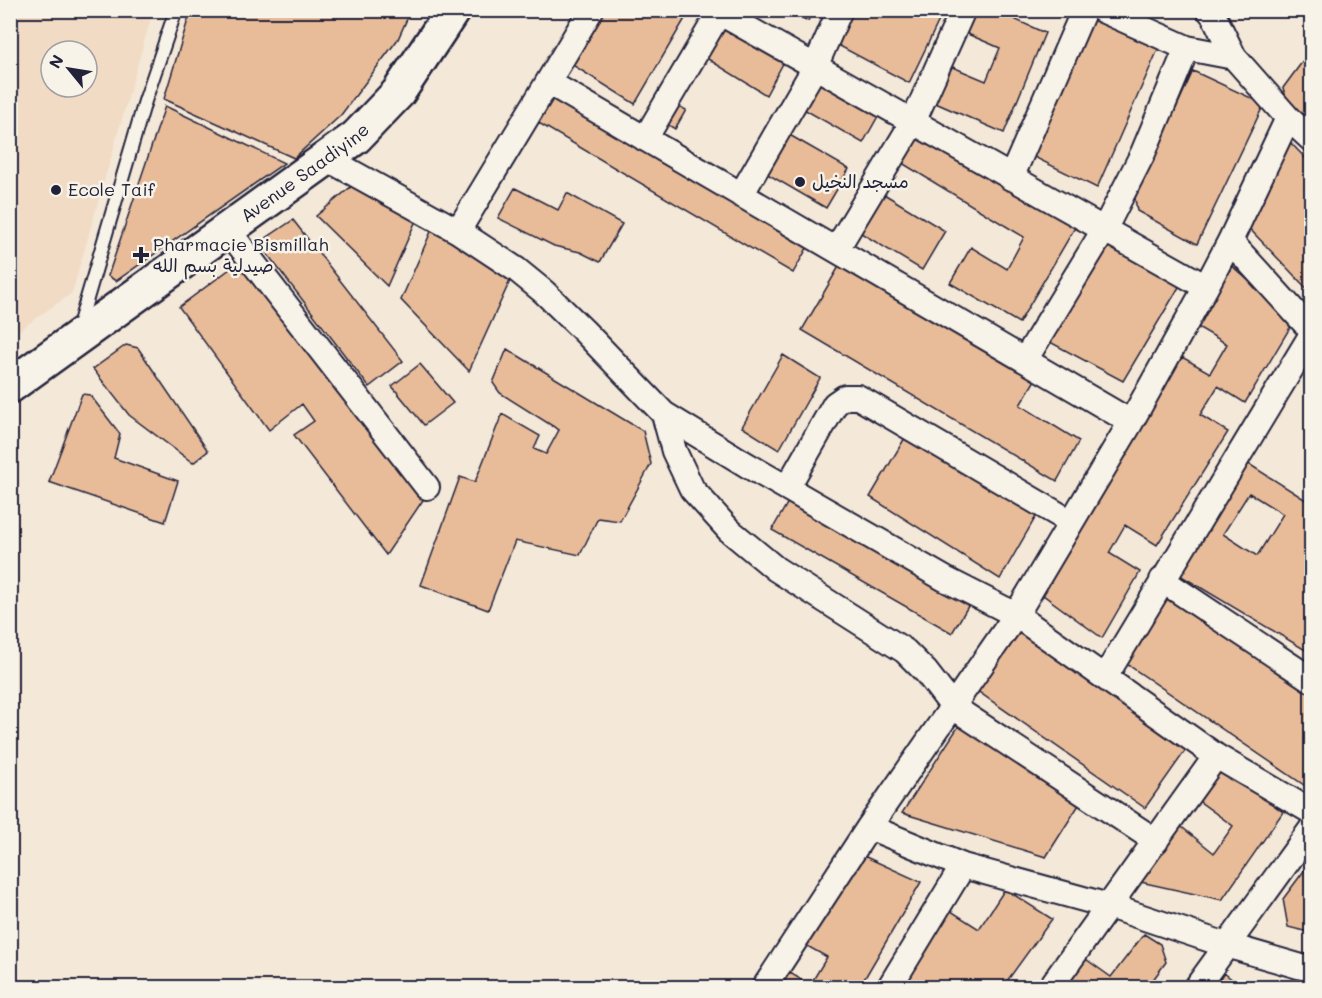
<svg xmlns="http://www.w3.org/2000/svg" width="1322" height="998" font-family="Mali,'Playpen Sans Arabic',sans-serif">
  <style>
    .built { fill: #f1dbc5; fill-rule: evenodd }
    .building { fill: #e9bc99; stroke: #22223b; stroke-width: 1.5; fill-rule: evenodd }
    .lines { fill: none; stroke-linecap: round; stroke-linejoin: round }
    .service-casing { stroke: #22223b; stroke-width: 16 }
    .minor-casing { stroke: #22223b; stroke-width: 28 }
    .secondary-casing { stroke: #22223b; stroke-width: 38 }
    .service { stroke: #f7f3e8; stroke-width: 12 }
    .minor { stroke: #f7f3e8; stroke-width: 24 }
    .secondary { stroke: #f7f3e8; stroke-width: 33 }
    .poi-dot { fill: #22223b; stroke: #f7f3e8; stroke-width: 2 }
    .labels { text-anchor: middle; stroke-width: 5; stroke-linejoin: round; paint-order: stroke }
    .street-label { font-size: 18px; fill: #22223b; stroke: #f7f3e8 }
    .poi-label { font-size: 18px; fill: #22223b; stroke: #f7f3e8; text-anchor: start }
  </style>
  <rect width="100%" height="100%" fill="#f4e8d8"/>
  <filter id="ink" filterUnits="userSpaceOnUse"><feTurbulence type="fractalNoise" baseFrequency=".0167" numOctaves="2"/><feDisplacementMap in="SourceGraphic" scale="12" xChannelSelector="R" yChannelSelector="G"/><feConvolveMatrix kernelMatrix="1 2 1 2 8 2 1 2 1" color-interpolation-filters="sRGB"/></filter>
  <g filter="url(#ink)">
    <path class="built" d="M11,10L153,11L72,293L11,336ZM51,51H87V87H51Z"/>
    <path class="building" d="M191,10H411L398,39L341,115L294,158L164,99Z
      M603,10H690L635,104L571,64Z
      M786,10H813L808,21Z
      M849,10H944L909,83L834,43Z
      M972,10H1021L1016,20L1045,33L1004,133L931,101L948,65L986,81L1000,48L963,32Z
      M1301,10H1312V36L1305,32L1308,20L1298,14Z
      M1094,15L1160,45L1097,188L1032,156Z
      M724,19L787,56L766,95L703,56Z
      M1311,50L1312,51V130L1290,109L1283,88Z
      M1193,71L1264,104L1197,244L1137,211L1135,198Z
      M819,72L882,109L863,143L800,107Z
      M555,92L811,241L793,273L537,122Z
      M672,102L686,110L675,129L660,120Z
      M165,106L284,163L116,281L108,276Z
      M916,127L1080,219L1019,323L950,283L971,247L1007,269L1024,237L897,160Z
      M786,133L849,169L826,208L764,172Z
      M1287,139L1312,165V294L1246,225Z
      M352,186L418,216L387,286L316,216Z
      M515,188L558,210L567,193L622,224L600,262L580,252L554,246L498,218Z
      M879,191L945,231L922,270L856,230Z
      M293,220L403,361L369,387L259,243Z
      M433,227L514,272L469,371L401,300Z
      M1108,240L1182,282L1123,381L1048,341Z
      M242,260L427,494L386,555L294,435L314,421L302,404L269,430L179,307Z
      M841,263L1038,375L1020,405L1079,441L1057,481L802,330Z
      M1232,266L1294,321L1245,403L1218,386L1200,415L1228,432L1157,545L1125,525L1109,553L1140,572L1102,638L1039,592L1182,357L1210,373L1227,344L1196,326Z
      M126,345L138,348L208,451L193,463L129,415L93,369Z
      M507,349L643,431L651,464L620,521L598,518L580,555L515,541L488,610L421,585L460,477L475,482L502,414L540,436L534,449L546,454L559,430L500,393L493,383Z
      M783,355L820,378L779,450L742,427Z
      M420,364L453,403L424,425L392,386Z
      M82,394L90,395L120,434L114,458L178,481L165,522L49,482Z
      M906,436L1038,513L1000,579L870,497Z
      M1241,459L1312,504V644L1307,651L1173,571ZM1249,493L1283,514L1257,556L1223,534Z
      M792,495L973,598L952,633L772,530Z
      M1166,592L1312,693V774L1304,785L1121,660Z
      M1019,625L1190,744L1145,808L976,690Z
      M962,721L1082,800L1046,857L902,813Z
      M1219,765L1283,812L1222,900L1136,881L1178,824L1214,853L1233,826L1196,799Z
      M857,853L921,882L859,988H769L782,968L810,985L827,957L800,942Z
      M1312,860V933L1288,927L1283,899Z
      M1005,889L1052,919L1002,988H900L948,909L979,929Z
      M1144,934L1160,944L1166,962L1147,988H1057L1080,955L1111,977Z
      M1224,973L1243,988H1214Z"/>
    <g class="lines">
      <defs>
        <path id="service" d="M78,329L145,101L176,10"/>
        <path id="minor" d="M715,10L1206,287
          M1102,10L1187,48L1234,57
          M1209,10L1214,16L1234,57L1288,118L1312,140
          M548,82L591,10
          M645,139L721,10
          M326,158L458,231L517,270L544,292L584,331L664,414L747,465L945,579L1016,615L1216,756L1312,812
          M1011,178L1084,10
          M741,195L815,67L840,10
          M227,229L427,487
          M458,231L548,82L1131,422
          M1230,241L1312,331
          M836,250L913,122L963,10
          M1025,360L1104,230L1143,153L1187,48
          M664,414L674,451L692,489L729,530L776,569L905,651L926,672L953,707L1156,841
          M787,488L835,404L845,397H858L1071,522
          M1162,580L1312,680
          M1105,677L1312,334
          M869,827L963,866L1109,906L1226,945L1312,970
          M764,988L869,827L1016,615L1131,422L1206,287L1230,241L1288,118
          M889,988L963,866
          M1050,988L1216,756
          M1196,988L1312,828"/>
        <g id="secondary">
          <path id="s1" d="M10,386L356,137L398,93L453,10"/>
        </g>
      </defs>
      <use href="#service" class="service-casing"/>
      <use href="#minor" class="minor-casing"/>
      <use href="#secondary" class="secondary-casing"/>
      <use href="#service" class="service"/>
      <use href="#minor" class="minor"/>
      <use href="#secondary" class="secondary"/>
    </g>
  </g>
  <g class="poi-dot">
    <circle cx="800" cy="182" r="6"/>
    <circle cx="56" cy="190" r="6"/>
    <path d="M138 246h6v6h6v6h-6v6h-6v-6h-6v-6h6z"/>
  </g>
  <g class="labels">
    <g class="street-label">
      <text dy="6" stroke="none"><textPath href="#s1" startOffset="364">Avenue Saadiyine</textPath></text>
    </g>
    <g class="poi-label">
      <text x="812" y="188">مسجد النخيل</text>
      <text x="68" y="196">Ecole Taif</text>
      <text x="153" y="251">Pharmacie Bismillah<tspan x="153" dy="21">صيدلية بسم الله</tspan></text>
    </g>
  </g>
  <rect width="1322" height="998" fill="none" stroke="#f7f3e8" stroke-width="36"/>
  <rect x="18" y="18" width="1286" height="962" fill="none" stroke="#22223b" stroke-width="2" filter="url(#ink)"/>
  <g transform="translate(69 69) rotate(300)"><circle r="28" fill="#f7f3e8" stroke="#a29fa3" stroke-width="1.5"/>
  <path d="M0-4.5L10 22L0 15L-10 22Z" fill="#22223b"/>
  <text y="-9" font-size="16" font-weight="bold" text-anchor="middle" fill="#22223b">N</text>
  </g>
</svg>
